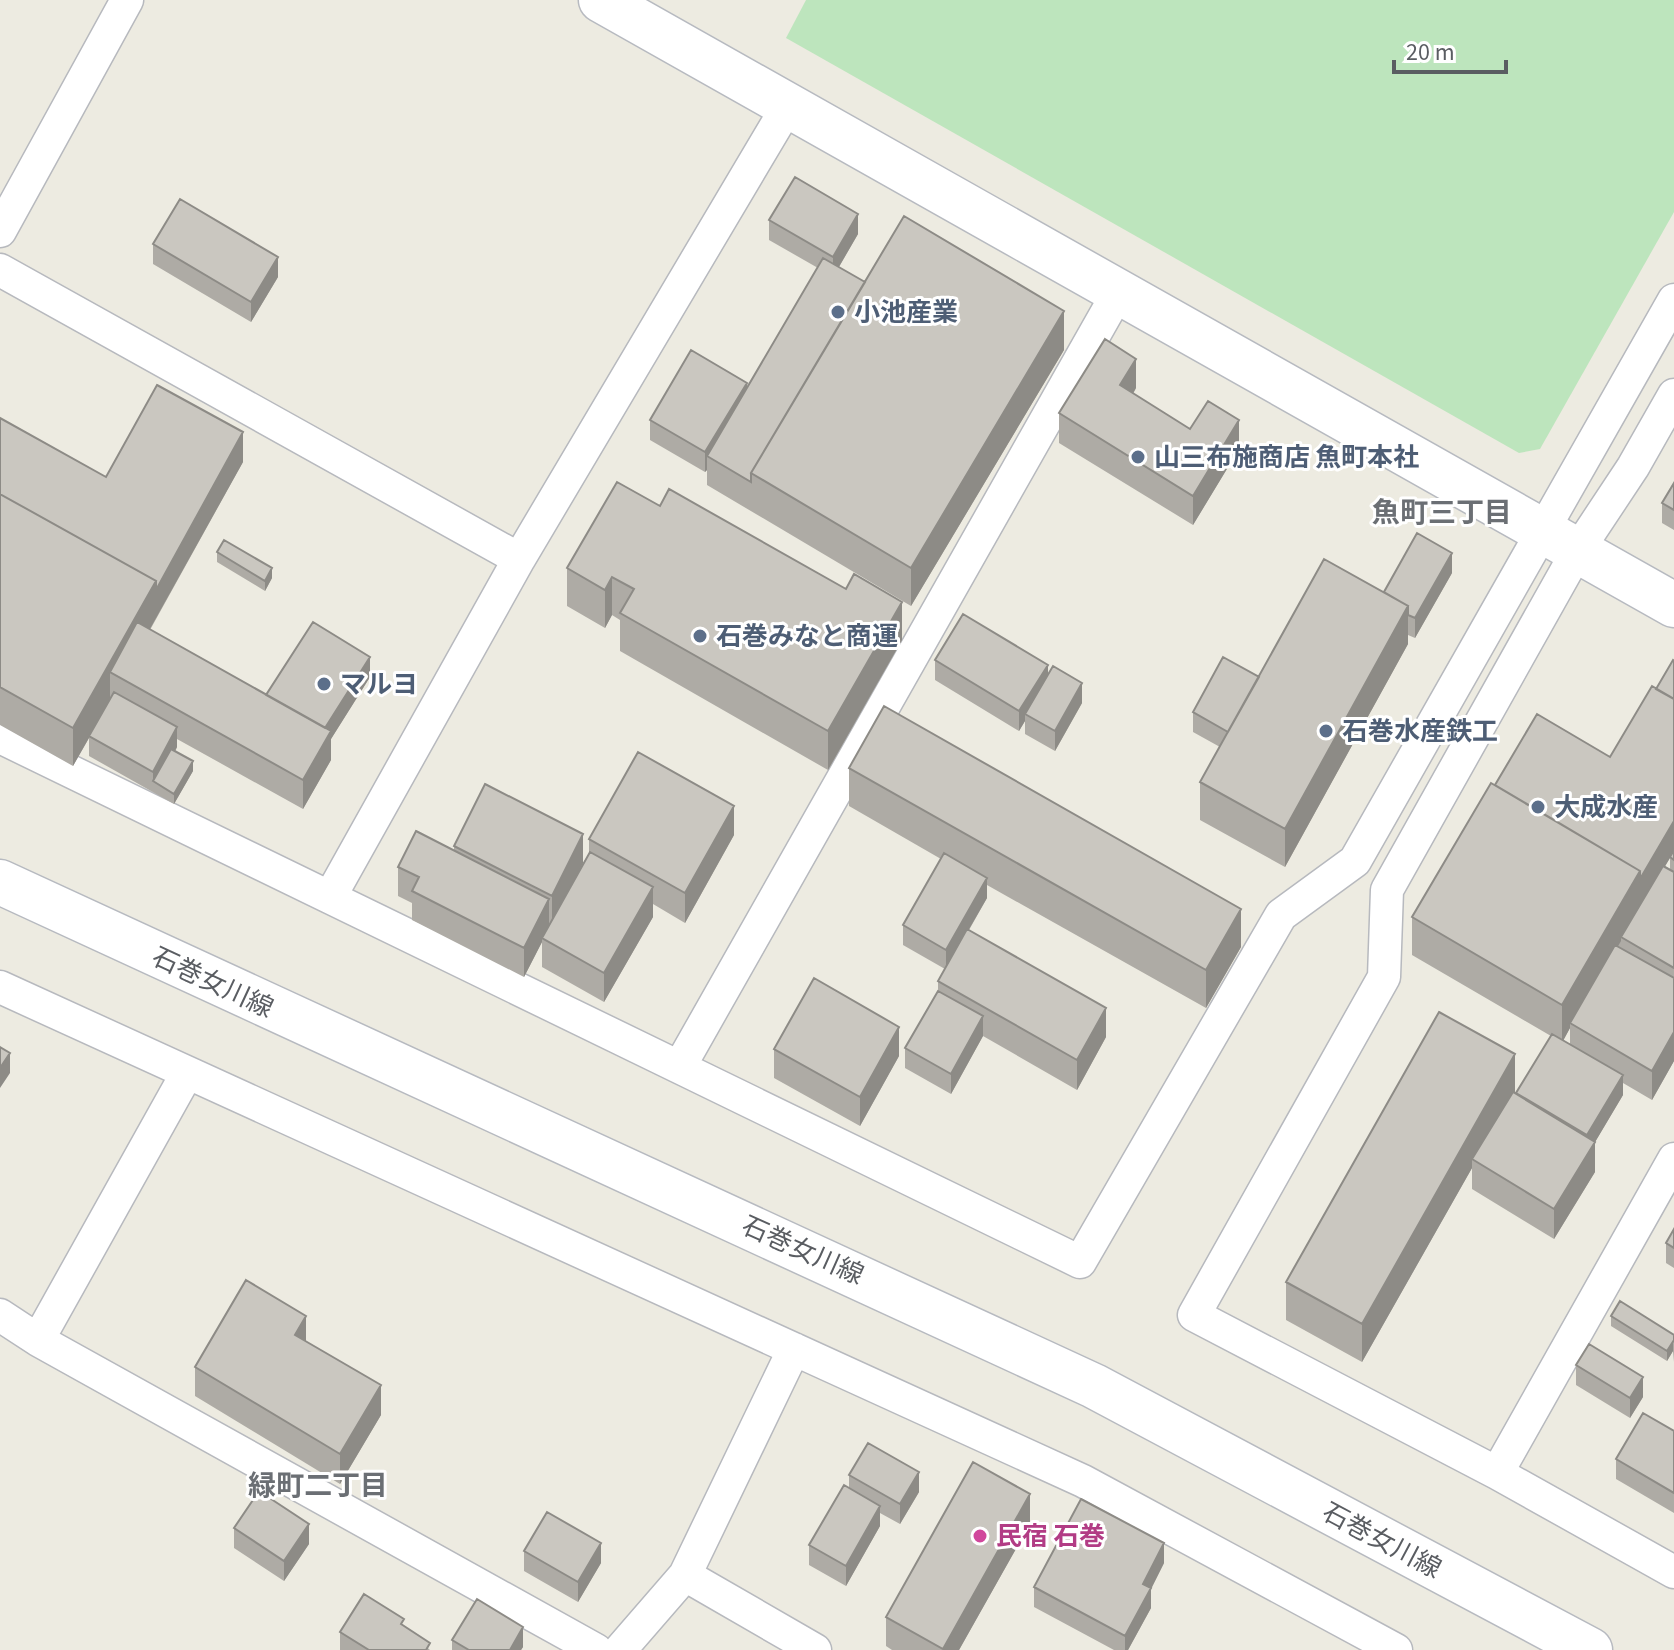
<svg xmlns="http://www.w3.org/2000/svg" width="1674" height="1650" font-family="'Source Sans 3','Noto Sans JP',sans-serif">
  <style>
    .green { fill: #bde5bd }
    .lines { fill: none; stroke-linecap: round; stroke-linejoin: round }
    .street-casing { stroke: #b7b9be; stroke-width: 35 }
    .secondary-casing { stroke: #b7bac0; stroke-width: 47 }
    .street { stroke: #fff; stroke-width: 32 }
    .secondary { stroke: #fff; stroke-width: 44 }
    .wall { fill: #aeaba5; fill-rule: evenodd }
    .shaded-wall { fill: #8d8b86 }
    .building { fill: #cac7c0; stroke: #8d8b86; stroke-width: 2 }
    .service-dot { fill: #5c6f8a; stroke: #fff; stroke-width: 3 }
    .hotel-dot { fill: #d1479c; stroke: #fff; stroke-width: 3 }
    .labels { text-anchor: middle; stroke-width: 6; stroke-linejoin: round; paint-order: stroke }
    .service-label { font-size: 26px; font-weight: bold; fill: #4e5e75; stroke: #fff; text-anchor: start }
    .street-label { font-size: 26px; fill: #5a5d62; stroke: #fff }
    .hotel-label { font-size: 26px; font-weight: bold; fill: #b23c85; stroke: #fff; text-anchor: start }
    .neighbourhood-label { font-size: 28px; font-weight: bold; fill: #6b6f74; stroke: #fff }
  </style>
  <rect width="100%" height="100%" fill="#edebe1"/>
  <path class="green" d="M806,0H1674V212L1540,449L1519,453L786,38Z"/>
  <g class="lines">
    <defs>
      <path id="street" d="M0,231L127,0
        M0,270L519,559
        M1674,395L1633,467L1578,550L1387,890L1384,977L1194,1315L1497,1473L1674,1572
        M0,737L1080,1262L1281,915L1355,861L1674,300
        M330,897L519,559L789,104
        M0,987L1083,1481L1396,1650
        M680,1066L1119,291
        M0,1315L38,1340L596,1650
        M38,1340L186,1075
        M1497,1473L1674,1159
        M685,1575L815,1650
        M620,1650L685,1575L794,1349"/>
      <path id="secondary" d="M601,0L1674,605
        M0,882L1094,1386L1590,1650"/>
    </defs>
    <use href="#street" class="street-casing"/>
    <use href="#secondary" class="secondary-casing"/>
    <use href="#street" class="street"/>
    <use href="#secondary" class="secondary"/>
  </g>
  <path class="wall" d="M769,220L858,234L839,267L865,282L1064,350L911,606L707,485V470L705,472L650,440V420L747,388L818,268L769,240Z
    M153,244L278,277L251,322L153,264Z
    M1136,388L1133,394L1190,429L1239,449L1193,525L1059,443V413Z
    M0,418L106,477L243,462L150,630L266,695L370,677L331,739V760L303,809L177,739V747L175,752L193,771L174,804L89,756V738L73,766L0,725Z
    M617,482L902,640L828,770L620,651V620L612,615L605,628L567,606V568Z
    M1674,483V530L1662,523V503Z
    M217,552L272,578L265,591L217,562Z
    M1452,573L1415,638L1408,635V644L1285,867L1200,820V782L1220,747L1193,732V712L1259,677L1384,592Z
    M935,660L1048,676L1082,703L1055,751L1025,734V721L1019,731L935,680Z
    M1674,661V1061L1652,1100L1623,1083V1095L1595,1142V1172L1554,1239L1472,1189V1168L1362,1362L1286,1320V1282L1514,1093L1516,1094L1551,1036L1412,955V917L1495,785L1610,757ZM1670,858V869L1665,866ZM1570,1028V1044L1563,1040Z
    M849,768L1241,947L1206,1008L987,885V898L969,930L1106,1037L1077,1090L983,1036L951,1094L905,1068V1048L938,991V981L945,969L903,945V925L941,859L849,806Z
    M734,835L685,923L653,904V917L604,1002L542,967V942L524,977L412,920V903L398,896V867L454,850V846L583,863L589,854V839Z
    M774,1049L899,1056L860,1126L774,1078Z
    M1674,1229V1268L1666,1263V1243Z
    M1611,1316L1674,1335V1362L1673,1351L1667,1361L1611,1326Z
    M306,1341L381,1415L340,1484L195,1396V1367Z
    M1576,1365L1643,1397L1630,1418L1576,1385Z
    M1674,1431V1513L1616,1479V1459Z
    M849,1475L919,1492L900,1524L880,1513V1526L846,1586L809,1565V1545L849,1488Z
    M1030,1524L959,1650H892L886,1646V1617Z
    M234,1528L309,1544L284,1581L234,1548Z
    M524,1551L601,1563L578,1602L524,1571Z
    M1164,1563L1151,1589V1608L1128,1650H1114L1034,1607V1587Z
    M404,1627L430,1650H340V1632Z
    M452,1640L523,1647L521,1650H452Z"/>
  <path class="shaded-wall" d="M858,214V234L833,277V257Z
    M278,257V277L251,322V302Z
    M1064,311V350L911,606V568Z
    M1136,359V388L1120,415V385Z
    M747,383V403L707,456V470L705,472V452Z
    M1239,420V449L1193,525V496Z
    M243,432V462L122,679L110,672V701L73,766V728L156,581Z
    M1452,553V573L1415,638V618Z
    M272,568V578L265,591V581Z
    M612,577V615L605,628V590Z
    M902,602V640L828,770V731Z
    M1408,606V644L1285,867V829Z
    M370,657V677L331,739V760L303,809V780L323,730Z
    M1048,665V685L1025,714V721L1019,731V711Z
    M1082,683V703L1055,751V731Z
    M177,727V747L157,784L153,781V772Z
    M193,761V771L174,804V794Z
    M734,806V835L685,923V893Z
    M1674,821V851L1623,938L1621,937V941L1572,1025L1570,1023V1028L1562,1043V1005L1640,871Z
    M583,834V863L552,926V896Z
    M987,878V898L946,969V950Z
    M653,887V917L604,1002V973Z
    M549,899V928L542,938V942L524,977V948Z
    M1241,909V947L1206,1008V970Z
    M1106,1008V1037L1077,1090V1060Z
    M983,1016V1036L951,1094V1074Z
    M899,1027V1056L860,1126V1097Z
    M1674,1032V1061L1652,1100V1071Z
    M10,1053V1073L0,1088V1068Z
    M1515,1054V1092L1475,1161L1472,1159V1168L1362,1362V1324Z
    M1623,1075V1095L1588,1154L1595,1142V1172L1554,1239V1209L1587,1155V1135Z
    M306,1316V1345L295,1335Z
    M1673,1342V1351L1667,1361V1351Z
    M1643,1377V1397L1630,1418V1398Z
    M381,1385V1415L340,1484V1454Z
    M919,1472V1492L900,1524V1504Z
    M1030,1494V1524L959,1650H943Z
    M880,1506V1526L846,1586V1566Z
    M309,1524V1544L284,1581V1561Z
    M601,1543V1563L578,1602V1582Z
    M1164,1543V1563L1151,1589V1608L1128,1650H1125V1636L1143,1584Z
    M523,1627V1647L521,1650H510Z"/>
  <path class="building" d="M795,177L858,214L833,257L769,220Z
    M180,199L278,257L251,302L153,244Z
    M904,216L1064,311L911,568L751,473Z
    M823,258L865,282L751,473V482L707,456Z
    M1105,339L1136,359L1120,385L1190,429L1208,401L1239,420L1193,496L1059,413Z
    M691,350L747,383L705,452L650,420Z
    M157,385L243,432L156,590V581L0,494V418L106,477Z
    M617,482L660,506L669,489L846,589L854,574L902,602L828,731L620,613L634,589L612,577L605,590L567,568Z
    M1674,483V510L1662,503Z
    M0,494L156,581L73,728L0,687Z
    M1417,533L1452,553L1415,618L1408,615V606L1384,592Z
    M224,540L272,568L265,581L217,552Z
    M1324,559L1408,606L1285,829L1200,782Z
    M963,614L1048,665L1019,711L935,660Z
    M137,622L331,731L303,780L110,672Z
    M313,622L370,657L325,728L266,695Z
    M1223,657L1259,677L1228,732L1193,712Z
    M1673,660L1674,661V699L1656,689Z
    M1053,666L1082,683L1055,731L1025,714Z
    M1652,686L1674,699V821L1640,879V871L1495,785L1537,714L1610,757Z
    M114,692L177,727L153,772L89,736Z
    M884,706L1241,909L1206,970L849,768Z
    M171,749L193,761L174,794L153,781Z
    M638,752L734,806L685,893L589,839Z
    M1491,783L1640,871L1562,1005L1412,917Z
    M485,784L583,834L552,896L454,846Z
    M416,831L549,899L524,948L412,891L419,877L398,867Z
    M1674,850V860L1670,857Z
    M590,852L653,887L604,973L542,938Z
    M944,853L987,878L946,950L903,925Z
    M1663,866L1674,872V968L1621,937Z
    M967,929L1106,1008L1077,1060L938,981Z
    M1615,945L1674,978V1032L1652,1071L1570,1023Z
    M814,978L899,1027L860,1097L774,1049Z
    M938,991L983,1016L951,1074L905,1048Z
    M1439,1012L1515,1054L1362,1324L1286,1282Z
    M1552,1034L1623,1075L1587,1135L1516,1093Z
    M0,1047L10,1053L0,1068Z
    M1513,1092L1595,1142L1554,1209L1472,1159Z
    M1674,1229V1248L1666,1243Z
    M246,1280L306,1316L295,1335L381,1385L340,1454L195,1367Z
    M1620,1301L1674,1335V1340L1667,1351L1611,1316Z
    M1589,1344L1643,1377L1630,1398L1576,1365Z
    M1643,1413L1674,1431V1493L1616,1459Z
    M868,1443L919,1472L900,1504L849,1475Z
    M973,1462L1030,1494L943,1649L886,1617Z
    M844,1485L880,1506L846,1566L809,1545Z
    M259,1491L309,1524L284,1561L234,1528Z
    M1081,1499L1164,1543L1143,1584L1151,1588L1125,1636L1034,1587Z
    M547,1512L601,1543L578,1582L524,1551Z
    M364,1594L404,1619L401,1624L430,1643L426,1650H369L340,1632Z
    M477,1599L523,1627L510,1650H469L452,1640Z"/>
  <g class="service-dot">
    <circle cx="838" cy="312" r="8"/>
    <circle cx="1138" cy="457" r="8"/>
    <circle cx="700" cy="636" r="8"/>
    <circle cx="324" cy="684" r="8"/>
    <circle cx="1326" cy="731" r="8"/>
    <circle cx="1538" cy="807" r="8"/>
  </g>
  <circle class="hotel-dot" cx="980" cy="1536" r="8"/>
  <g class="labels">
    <g class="service-label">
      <text x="854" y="321">小池産業</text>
      <text x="1154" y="466">山三布施商店 魚町本社</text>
      <text x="716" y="645">石巻みなと商運</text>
      <text x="340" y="693">マルヨ</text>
      <text x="1342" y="740">石巻水産鉄工</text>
      <text x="1554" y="816">大成水産</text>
    </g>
    <g class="street-label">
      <text transform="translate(213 982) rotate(25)" y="9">石巻女川線</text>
      <text transform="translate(803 1250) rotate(24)" y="9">石巻女川線</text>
      <text transform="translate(1382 1540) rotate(28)" y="9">石巻女川線</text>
    </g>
    <g class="hotel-label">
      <text x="996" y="1545">民宿 石巻</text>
    </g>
    <g class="neighbourhood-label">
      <text x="1442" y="522">魚町三丁目</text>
      <text x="318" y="1495">緑町二丁目</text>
    </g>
  </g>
  <path d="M1394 60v12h112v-12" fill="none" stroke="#5a5d62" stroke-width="4"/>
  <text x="1406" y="60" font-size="24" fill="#5a5d62" stroke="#ffffff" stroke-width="6" paint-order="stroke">20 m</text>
</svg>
